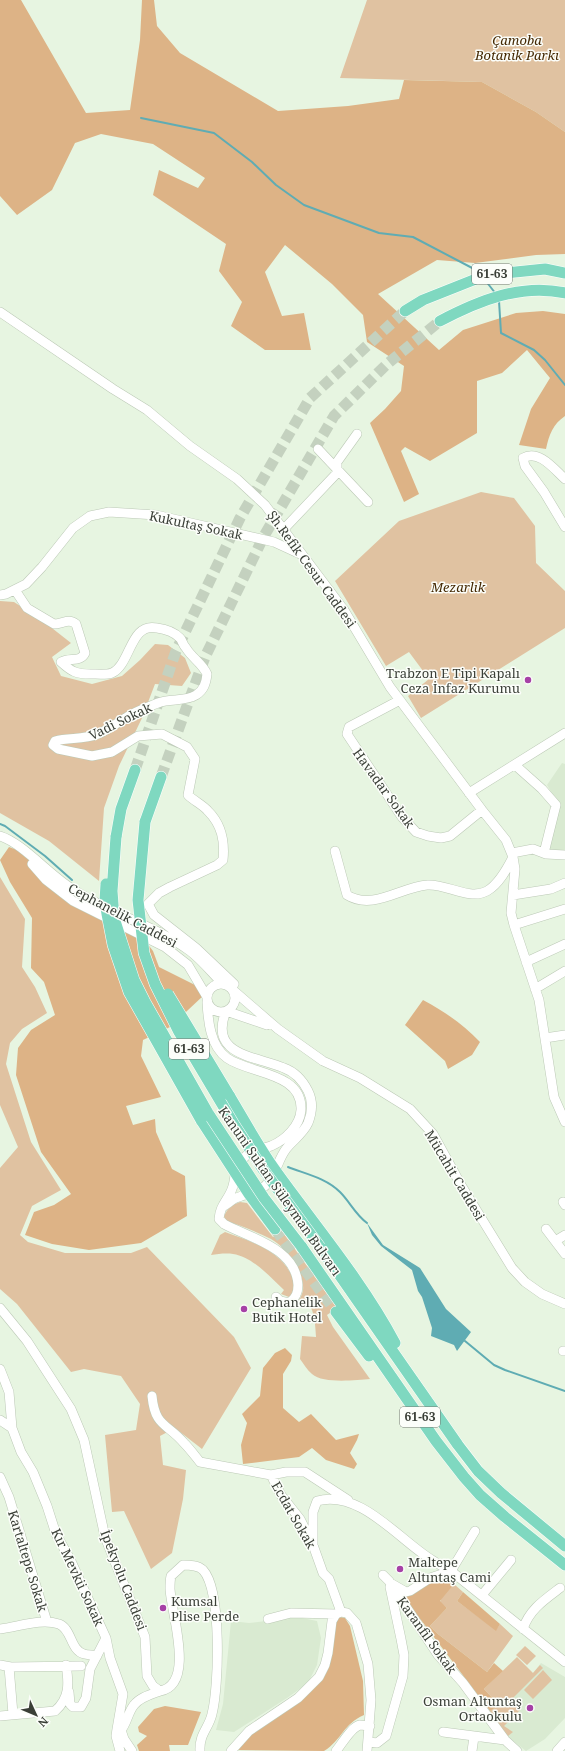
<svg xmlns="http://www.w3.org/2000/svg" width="565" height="1751" font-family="'Noto Serif',serif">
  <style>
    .built { fill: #d9ead1 }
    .green { fill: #e0c2a1 }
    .forest { fill: #ddb386 }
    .water { fill: #5facb3 }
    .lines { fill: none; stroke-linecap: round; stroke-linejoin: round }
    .stream { stroke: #5facb3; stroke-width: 2 }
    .major-tunnel { stroke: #c4d1bf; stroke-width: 11; stroke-dasharray: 11 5.5; stroke-linecap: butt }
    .minor-casing { stroke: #bcc9b6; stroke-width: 10 }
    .major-casing { stroke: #fff; stroke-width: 12 }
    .minor { stroke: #fff; stroke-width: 9 }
    .major { stroke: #7fd8c0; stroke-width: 11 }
    .major-bridge-casing { stroke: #fff; stroke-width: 12; stroke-linecap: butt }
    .major-bridge { stroke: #7fd8c0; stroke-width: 11 }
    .poi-dot { fill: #a641a6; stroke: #fcfefa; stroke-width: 1.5 }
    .labels { text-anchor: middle; stroke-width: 3; stroke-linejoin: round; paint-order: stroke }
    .shield { fill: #fcfefa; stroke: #747872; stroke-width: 1 }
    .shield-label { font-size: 12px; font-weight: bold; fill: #3a3f37 }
    .park-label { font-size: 13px; font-style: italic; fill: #442802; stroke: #fcfefa }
    .street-label { font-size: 13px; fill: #3a3f37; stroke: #fcfefa }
    .poi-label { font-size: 13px; fill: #3a3f37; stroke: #fcfefa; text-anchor: start }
  </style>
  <rect width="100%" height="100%" fill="#e7f5e1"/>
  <path class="built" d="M562,763L565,764V853L548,851L559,805L547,785Z
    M297,1617L317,1621L321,1638L317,1665L308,1683L287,1698L234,1732L216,1730L223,1704L231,1621L249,1623Z
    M541,1663L565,1677V1718L545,1739L526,1751L505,1734L490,1711L533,1673Z"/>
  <path class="green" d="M367,0H565V132L536,112L482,82L340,78Z
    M481,492L514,498L535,526L536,563L565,591V628L421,718L408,696L429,679L409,652L386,666L335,581L399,521Z
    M0,601L14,602L43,621L71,643L52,657L61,676L92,684L122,676L140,660L155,644L168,645L185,658L191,673L182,686L155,684L142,718L119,766L104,808L99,881L49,841L0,813Z
    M0,877L25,919L22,967L35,987L47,1013L22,1029L10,1043L6,1064L31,1142L61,1190L32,1206L20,1235L28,1242L65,1253H131L147,1247L234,1337L251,1368L202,1449L175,1428L160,1436L163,1465L186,1470L183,1499L172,1553L151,1569L124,1511L112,1512L105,1435L136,1430L140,1404L121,1376L84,1369L71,1372L17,1304L0,1289V1168L18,1147L0,1105Z
    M240,1202L247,1203L273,1237L282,1231L337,1308L327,1315L333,1327L370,1379C356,1380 323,1384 312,1374C307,1370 304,1364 300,1359L302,1336L316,1337C315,1324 315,1313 308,1302L298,1303C300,1298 304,1292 303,1286C302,1267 286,1248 271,1239C256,1231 240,1226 225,1220L224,1216C228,1208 232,1205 240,1202Z
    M225,1232C250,1241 285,1252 293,1280C294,1287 294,1292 289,1297L281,1294L284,1290C270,1277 253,1257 233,1254C226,1253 218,1254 211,1255L220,1235Z
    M448,1581L454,1584L463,1592L457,1601L496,1630L500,1624L513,1636L487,1672L438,1634L430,1626L447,1608L440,1602Z
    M525,1646L536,1656L527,1665L516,1655Z
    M517,1657L533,1673L540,1665L543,1668L512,1699L521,1709L504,1726L513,1732L508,1736L495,1723L490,1711L499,1705L484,1689Z
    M543,1670L552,1680L533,1699L524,1690Z"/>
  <path class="forest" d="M0,0H21L86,113L130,110L140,40L142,0H154L157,26L180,53L278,111L348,106L399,99L404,80L482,82L536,112L565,132V254L536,255L475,263L437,260L378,294L439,350L463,330L516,313L543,311L565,314V416C553,424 549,435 546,449L519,445L531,409L550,378L527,350L502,373L477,381V433L430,461L405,447L401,451L419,494L404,502L370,423L385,409L401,391L404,366L367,342L363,315L332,284L285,245L265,272L282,316L304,313L311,350H265L231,326L242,302L219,271L226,244L153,195L159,170L198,188L205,178L153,144L101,134L75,143L52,190L17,215L0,196Z
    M9,847L17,850L104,922L137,930L153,951L159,967L195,985L204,995L170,1027L143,1040L141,1056L161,1097L126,1106L133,1125L155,1119L156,1132L172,1169L185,1176L187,1216L141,1243L89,1250L52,1244L25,1235L34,1212L54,1205L71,1194L41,1152L16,1075L18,1048L31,1030L55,1015L44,982L31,968L32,918L10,882L0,860Z
    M423,1000C445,1012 463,1024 480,1042L472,1055L448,1069L445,1061L405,1025Z
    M285,1348L292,1355L291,1361L283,1374V1408L299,1422L311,1414L336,1440L359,1434L357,1440L350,1453L357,1464L354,1469L326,1460L312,1448L299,1457L243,1464L241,1445L247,1423L242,1414L260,1396L263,1368L275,1353Z
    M448,1581L454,1584L440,1601L447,1608L430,1626L438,1634L487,1672L494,1663L503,1671L484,1689L499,1705L490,1711L399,1591L432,1582Z
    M463,1592L500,1624L496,1631L457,1601Z
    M340,1617L345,1618L350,1626L363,1681L364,1715C343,1724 342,1740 324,1751L237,1750C246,1736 259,1727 273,1719C318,1691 334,1676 335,1621Z
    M165,1706L201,1712L188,1745H169L170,1751H139L137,1745L147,1736L139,1732L138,1727L154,1709Z"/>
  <path class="water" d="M367,1223L383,1245L420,1268L446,1309L471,1332L457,1351L454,1345L431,1336L432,1328L422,1297L418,1291L412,1270L381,1246L372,1235Z"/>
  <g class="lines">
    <path class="stream" d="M141,118L214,133L252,162L276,185L304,205L379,233L413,237L476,270L480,274
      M485,280L496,294
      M499,301L501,333L534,350L545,360L565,385
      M0,824L5,826L45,856L72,880
      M288,1167C306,1174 326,1178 340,1192C350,1202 355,1214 367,1223
      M465,1341L494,1365L505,1370L565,1391"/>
    <path class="major-tunnel" d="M135,770L176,651L240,518L310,398L405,311
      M161,777L205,657L264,536L334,416L387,364L440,321
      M275,1229L336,1312"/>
    <defs>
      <path id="minor" d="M0,312L113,389L147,410L190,446L237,479L265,505L344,610L390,687L482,810L506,840L513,857L515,869L511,913L514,925L539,1000L554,1097L565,1122
        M318,449L368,502
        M565,479C554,469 539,449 523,458L525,466L544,492L565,527
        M283,530L337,473V462L357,434
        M15,590L27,608L54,624C62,624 69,618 76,624L85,653C80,663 70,657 61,662C72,672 76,674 91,674C97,674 107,675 112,673C131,664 130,622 157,628C165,629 174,632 180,638C182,640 183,645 186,648C192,658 202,663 207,674C206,683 204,690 196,695C185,702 170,698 158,703C148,707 136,711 127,717C117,723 108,730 98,734C83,740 69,737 55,741L53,745L58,749L92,756L112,752L138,736L162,734L187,747L195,759L188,795C194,801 203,805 208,811C222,825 225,841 223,860L217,865L170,887L159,893L148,904L154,915L196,948L234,984L231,988
        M0,595L6,594L26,584L42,567L73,528L90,516L109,512L156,515L274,542L300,554
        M400,700L349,727L347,734L402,817L416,832L428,836L441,838L450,836L482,810
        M515,765L542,789L556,805L544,853
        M469,793L565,733
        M0,836C23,843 51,877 74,890C111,914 154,925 190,951C202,960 212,973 223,984
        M335,851L347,895C373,911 401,887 427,885C446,883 469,901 487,891C499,884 507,869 513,857
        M512,853L533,849L546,854L565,855
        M32,864L46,880L73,901L165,947L188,965L207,997
        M513,895L551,889L565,883
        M514,925L565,909
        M526,962L565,944
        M207 998a14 14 0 1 1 28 0a14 14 0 1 1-28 0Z
        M535,989L565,971
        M234,991L278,1029L323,1061L360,1078L410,1109L433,1134L461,1185L512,1268L525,1282L542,1294L565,1304
        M207,1002C208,1020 210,1046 227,1058C249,1074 303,1072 301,1110C300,1126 285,1140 271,1146C263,1149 255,1149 248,1154C245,1157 239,1162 237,1165C235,1172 235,1179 233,1186C229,1200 220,1204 219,1219L224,1224C250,1238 296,1248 298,1285C298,1293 296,1298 289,1303L280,1301L276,1297
        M545,1038L565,1035
        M563,1202L565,1205
        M224,1206C227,1204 231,1201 234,1199C244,1194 256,1194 265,1186C276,1176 277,1161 286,1149C293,1140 303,1134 308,1123C312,1113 313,1101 308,1091C303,1081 295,1072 284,1068C256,1056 208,1056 226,1011L267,1025
        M546,1229L565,1254
        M555,1241L565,1235
        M0,1308L27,1341L71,1409L84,1440L105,1537L145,1637L147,1676L153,1686L160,1691C196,1685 171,1612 170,1589C170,1585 170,1580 171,1576L183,1565C189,1565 198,1565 203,1570C222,1590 219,1687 212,1714C209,1728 199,1734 200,1751
        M563,1351H565
        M0,1369L9,1392L12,1428L21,1452L33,1472L47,1506L56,1534L71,1561L106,1638L110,1658L123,1694L117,1729L121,1730C127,1723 128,1712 134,1705C140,1697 152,1694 160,1691
        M152,1396C155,1427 167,1423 184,1443C190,1449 195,1456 200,1462L271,1475L286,1472H305L348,1500
        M0,1420L12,1428
        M271,1475L281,1495L300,1519L313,1545L323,1573L329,1579L341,1612
        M0,1477L9,1497L47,1622
        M313,1545V1512L317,1501C360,1489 399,1540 432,1560C438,1564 444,1567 451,1571L565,1662
        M383,1575L389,1581L438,1655L463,1683L505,1740L517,1751
        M392,1584L406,1592L410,1591L430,1578L451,1571L475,1531
        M482,1595L511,1560
        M268,1619L291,1613L336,1614
        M0,1629C18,1627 41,1618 59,1624C72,1629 70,1650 84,1654C88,1655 93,1655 97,1656
        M523,1629C529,1610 544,1600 560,1588
        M0,1665L11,1667L81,1666
        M9,1667L13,1714
        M69,1692L70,1704L73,1707H81L86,1698L90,1669L106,1638
        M0,1716L55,1711C70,1698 69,1683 66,1665
        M117,1729L116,1736L120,1751
        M121,1730L124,1739L132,1751
        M443,1732L505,1740
        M369,1742L377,1743L386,1736L403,1676L404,1655L401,1639L390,1587
        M231,1751L249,1731L298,1698L319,1677L325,1665L328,1653L332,1621L336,1614L341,1612L347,1613L356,1623L368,1664L371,1700L367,1751
        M336,1751C342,1744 351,1727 360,1725C363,1725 367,1726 370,1726
        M472,1751L474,1737
        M557,1751L565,1742"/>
      <path id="major" d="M405,311L423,300L486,275L545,269L565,273
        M440,321C478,301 521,283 565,293
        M145,822L161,777
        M116,837L121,809L135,770
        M229,1095C244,1120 258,1146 275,1170C316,1227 362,1281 395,1343
        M201,1120L249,1194L275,1229
        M301,1246L436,1441L464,1477L480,1495L505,1517L565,1565
        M320,1247L458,1445L478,1471L501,1493L565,1546
        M336,1312L369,1356"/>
    </defs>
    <use href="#minor" class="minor-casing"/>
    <use href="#major" class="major-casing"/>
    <use href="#minor" class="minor"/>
    <use href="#major" class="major"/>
    <defs>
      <path id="major-bridge" d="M145,822L138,900L144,953L155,984L179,1032L235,1126L262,1168L320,1247
        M116,837L112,891L114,918L134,980L145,1002L208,1113L264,1198L301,1246
        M106,884L105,901L107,914L113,945L129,992L201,1120
        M168,994L229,1095"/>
    </defs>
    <use href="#major-bridge" class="major-bridge-casing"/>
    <use href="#major-bridge" class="major-bridge"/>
  </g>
  <g class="poi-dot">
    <circle cx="528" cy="680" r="4"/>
    <circle cx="244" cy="1309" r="4"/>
    <circle cx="400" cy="1569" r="4"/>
    <circle cx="163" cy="1608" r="4"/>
    <circle cx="530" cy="1708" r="4"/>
  </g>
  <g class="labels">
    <g class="shield">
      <rect x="472" y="264" width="40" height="20" rx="3"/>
      <rect x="169" y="1039" width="40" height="20" rx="3"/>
      <rect x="400" y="1407" width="40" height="20" rx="3"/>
    </g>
    <g class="shield-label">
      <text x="492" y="278">61-63</text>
      <text x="189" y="1053">61-63</text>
      <text x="420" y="1421">61-63</text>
    </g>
    <g class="park-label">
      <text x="517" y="45">Çamoba<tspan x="517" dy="15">Botanik Parkı</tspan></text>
      <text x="458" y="592">Mezarlık</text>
    </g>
    <g class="street-label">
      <text transform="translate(196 525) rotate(12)" y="5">Kukultaş Sokak</text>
      <text transform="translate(312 569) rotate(54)" y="5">Şh.Refik Cesur Caddesi</text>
      <text transform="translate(120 721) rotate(-26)" y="5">Vadi Sokak</text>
      <text transform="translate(384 788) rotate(54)" y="5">Havadar Sokak</text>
      <text transform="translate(123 915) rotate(28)" y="5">Cephanelik Caddesi</text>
      <text transform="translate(455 1175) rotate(59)" y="5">Mücahit Caddesi</text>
      <text transform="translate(280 1191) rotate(55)" y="5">Kanuni Sultan Süleyman Bulvarı</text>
      <text transform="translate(294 1515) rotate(60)" y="5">Ecdat Sokak</text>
      <text transform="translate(28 1561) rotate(73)" y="5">Kartaltepe Sokak</text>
      <text transform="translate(78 1577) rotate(65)" y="5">Kır Mevkii Sokak</text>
      <text transform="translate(124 1580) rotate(69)" y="5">İpekyolu Caddesi</text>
      <text transform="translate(427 1635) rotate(54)" y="5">Karanfil Sokak</text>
    </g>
    <g class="poi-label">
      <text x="520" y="678" text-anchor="end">Trabzon E Tipi Kapalı<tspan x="520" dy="15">Ceza İnfaz Kurumu</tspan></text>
      <text x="252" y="1307">Cephanelik<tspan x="252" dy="15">Butik Hotel</tspan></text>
      <text x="408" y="1567">Maltepe<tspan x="408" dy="15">Altıntaş Cami</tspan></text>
      <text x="171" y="1606">Kumsal<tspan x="171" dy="15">Plise Perde</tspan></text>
      <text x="522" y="1706" text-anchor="end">Osman Altuntaş<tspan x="522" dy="15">Ortaokulu</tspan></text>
    </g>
  </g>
  <g transform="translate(36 1715) rotate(134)" stroke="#fcfefa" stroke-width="3" paint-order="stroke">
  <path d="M0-3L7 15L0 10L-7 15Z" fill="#3a3f37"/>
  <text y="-6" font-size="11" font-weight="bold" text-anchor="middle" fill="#3a3f37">N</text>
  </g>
</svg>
